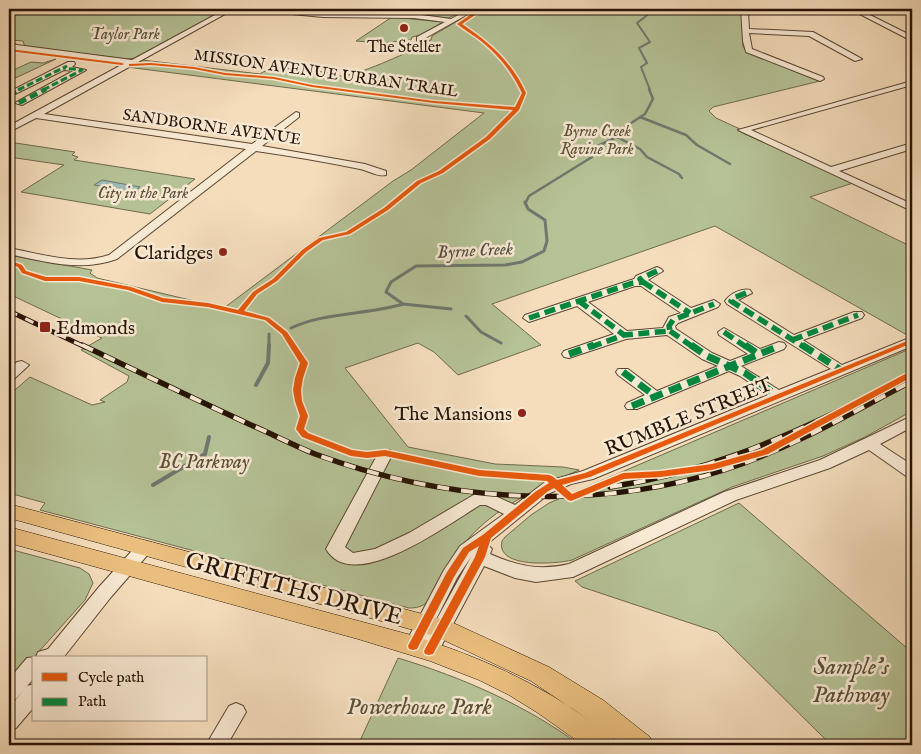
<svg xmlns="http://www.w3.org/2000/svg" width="921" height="754" font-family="'IM FELL English',serif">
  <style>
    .green { fill: #b5c296; stroke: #6e6a4d }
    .water { fill: #9dbbb6; stroke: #6e786f }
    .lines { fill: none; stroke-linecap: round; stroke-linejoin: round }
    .stream-far3 { stroke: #6e786f; stroke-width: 2 }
    .stream-far2 { stroke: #6e786f; stroke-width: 2.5 }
    .stream-far1 { stroke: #6e786f; stroke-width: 3 }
    .stream { stroke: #6e786f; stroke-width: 4 }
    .minor-casing { stroke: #5a4632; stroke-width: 2 }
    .major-casing { stroke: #271304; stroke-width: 1 }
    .minor { fill: #f8e9d3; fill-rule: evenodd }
    .major { fill: #eabe7e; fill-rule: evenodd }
    .rail-far1-casing { stroke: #271304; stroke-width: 5 }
    .rail-casing { stroke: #271304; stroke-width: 5.5 }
    .rail-far1 { stroke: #f8e9d3; stroke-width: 3; stroke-dasharray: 9; stroke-linecap: butt }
    .rail { stroke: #f8e9d3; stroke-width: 4; stroke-dasharray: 12; stroke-linecap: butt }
    .quiet-far3 { stroke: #00873e; stroke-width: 3; stroke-dasharray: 7 3; stroke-linecap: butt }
    .quiet-far2 { stroke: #00873e; stroke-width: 4.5; stroke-dasharray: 8 4.5; stroke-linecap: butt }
    .quiet-far1 { stroke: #00873e; stroke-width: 5.5; stroke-dasharray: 11 5.5; stroke-linecap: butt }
    .quiet { stroke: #00873e; stroke-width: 7; stroke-dasharray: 13 7; stroke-linecap: butt }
    .cycleway-casing { stroke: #f8e9d3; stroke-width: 3 }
    .cycleway { fill: #e8590c; fill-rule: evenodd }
    .poi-dot { fill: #8f2418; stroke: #f8e9d3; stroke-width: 2 }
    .labels { text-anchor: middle; stroke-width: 5; stroke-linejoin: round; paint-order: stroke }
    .far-park-label { font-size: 16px; font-style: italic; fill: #595037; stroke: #f8e9d3 }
    .far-poi-label { font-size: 16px; fill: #271304; stroke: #f8e9d3 }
    .far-street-label { font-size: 16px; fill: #271304; stroke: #f8e9d3 }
    .far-water-label { font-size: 18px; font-style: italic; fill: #504e42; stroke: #f8e9d3 }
    .poi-label { font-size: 20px; fill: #271304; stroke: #f8e9d3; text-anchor: end }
    .street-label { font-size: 20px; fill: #271304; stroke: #f8e9d3 }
    .park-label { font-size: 20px; font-style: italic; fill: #595037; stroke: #f8e9d3 }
    .near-street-label { font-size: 24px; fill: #271304; stroke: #f8e9d3 }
    .near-park-label { font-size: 24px; font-style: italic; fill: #595037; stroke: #f8e9d3 }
  </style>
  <rect width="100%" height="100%" fill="#f5ddbc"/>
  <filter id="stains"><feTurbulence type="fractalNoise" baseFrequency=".004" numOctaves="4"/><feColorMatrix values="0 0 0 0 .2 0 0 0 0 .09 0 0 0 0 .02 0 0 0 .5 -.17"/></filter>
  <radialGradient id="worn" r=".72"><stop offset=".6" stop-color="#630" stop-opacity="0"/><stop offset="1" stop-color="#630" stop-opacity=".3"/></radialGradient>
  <path class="green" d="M9,9H226L135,58L128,59L25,47L23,41L9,40Z
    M274,9H470L448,18L408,14L317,13Z
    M478,9H740L742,14L743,46L745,50L820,81L713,107L709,111L716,118L740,129L743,133L853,183L810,197L912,247V333L907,335L715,226L492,304L541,345L458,375L434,352L418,343L345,368L408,447L495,464L563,467L579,470C534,490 486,511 457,553C448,566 438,592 427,602C422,607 416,608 409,608L40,510L45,503L9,493V395L30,377L92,405L105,402L100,400L127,382L129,376L81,350L102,338L9,294V255L92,270L90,273L97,278L224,308L393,181L411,170L484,113L127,67L142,60L260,74C271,64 314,70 329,73C332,73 336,76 340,76C358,76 405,53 424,45L423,42L431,40L432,36Z
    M392,17L443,22L421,35L412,37L411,40L382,43L356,41Z
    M56,59L9,81V72L31,62L43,63Z
    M9,142L75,152L72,155L78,157L74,160L195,179L150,214L21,192L64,165L9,157Z
    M912,348V411L865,437L823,456L732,487L572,560C557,564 495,569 502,541L505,537L531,515L549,503Z
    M739,503L908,649L912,647V745H831L717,632L582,587L575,581Z
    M9,549L80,568L89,574L93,583L85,600L9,685Z
    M398,658C464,678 525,705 580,745H358Z"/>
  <path class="water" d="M102,180L140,187L133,192L94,185Z"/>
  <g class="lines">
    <path class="stream-far3" d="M9,16L42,9
      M650,90L641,67L647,63L639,48L650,42L637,23L650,13V9"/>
    <path class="stream-far2" d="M640,117L686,135L697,145L730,164
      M617,137L640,149L647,157L679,174L682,178
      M525,204L529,196L592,157L591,149L617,137L625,127L645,114L653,99L649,89"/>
    <path class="stream-far1" d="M403,304L451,309
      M466,316L481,332L501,343
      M291,328C325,312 367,315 403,304L386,292L391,282L416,266L505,265L522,262L544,251L547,241L545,220L528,209L525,202
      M269,347V334"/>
    <path class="stream" d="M256,385L268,363L269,345
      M153,485L205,454L209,437"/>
    <defs>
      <path id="minor" d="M226,9H234L44,114L252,144L296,112L299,113V117L262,146L365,164L386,171V175C378,177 369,171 360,169C326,162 291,156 256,151L117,259C80,272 46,262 9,254V248C42,254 76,266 109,255L246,149L36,118L9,132V126L125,63L15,49L9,47V42L17,45L132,60Z
        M257,9L323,13L414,14L451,19L469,9H477L420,41H417V37L445,22L414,18L323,17L260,11Z
        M741,9H772L769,11L748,12L749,29L813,32L862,59L855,61L809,36L749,33L752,49L823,77L824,79L820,81L746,52L743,41Z
        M850,9H858L912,36V41Z
        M68,62H74L75,64L72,67L86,70L22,105L15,103L73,71L64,70L9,97V92Z
        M912,81V85L751,130L831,167L912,143V149L839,171L912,204V211L738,130Z
        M657,267L661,269L663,271L648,280L691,308L714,300L720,304L718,307L678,323L675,326L676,329L712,353L730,361L748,354L719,335L718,332L724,328L760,349L779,342L784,343L786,346L784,349L741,366L779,390L831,369L727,304L725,301C730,294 741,288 750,290L752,293L738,300L794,335L854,312H862L864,315L862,318L803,340L842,365L912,337V346L593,479L571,484L550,493L487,544L492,549L490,554C517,566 539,571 569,564L724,492L820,460L912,416V427L880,444L912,465V477L906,476L869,450L830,468L736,500L573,577L536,582L515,578L484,566L436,656L429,659L422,656L420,651L413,654L406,651L404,646L444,570L460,546L504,514L486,505H480C450,523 353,596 326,549L380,450H390L393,453L345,547L353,553L375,549L409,533L477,493L495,496L515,505L545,482L583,471L768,395L740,376L729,371L637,409H627L625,406L627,403L645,395L618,375L616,372L618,369H628L657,391L718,366L702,359L667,335L626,339L569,358L564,357L562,354L564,351L614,334L577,306L529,322L523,318L525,315L634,279L636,276ZM635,286H641L681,313L669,317L663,328L627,331L588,302ZM473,554L471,557L427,637L457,578Z
        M22,361L29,365L14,379L9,380V369L17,362Z
        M145,541L151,543L153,547L151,551L111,597L63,658H34V678L16,699L9,701V679L27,658L36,657L38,652L48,649L99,587L139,543Z
        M34,684V707L16,728L9,731V708L27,686Z
        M236,703L243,706L246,712L227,745H206L229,706Z"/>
      <path id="major" d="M9,504L449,621L549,667L603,700L650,737L654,745H622L613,738L616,745H583L538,713L509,695L479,680L430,661L358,639L9,543V527L411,635C480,657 535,681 595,724L531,681L435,636L9,518Z"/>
    </defs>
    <use href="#minor" class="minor-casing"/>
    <use href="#major" class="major-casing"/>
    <use href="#minor" class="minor"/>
    <use href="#major" class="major"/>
    <defs>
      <path id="rail-far1" d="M9,311L85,347"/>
      <path id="rail" d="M82,345C139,372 194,399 251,425C272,434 293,445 315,454C445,502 592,512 724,470C790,449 851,413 912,381
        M610,487C702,473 776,442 859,401"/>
    </defs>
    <use href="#rail-far1" class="rail-far1-casing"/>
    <use href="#rail" class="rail-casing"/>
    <use href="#rail-far1" class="rail-far1"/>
    <use href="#rail" class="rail"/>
    <path class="quiet-far3" d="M18,90L67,66
      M43,90L82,70L63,68"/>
    <path class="quiet-far2" d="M9,95L21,89
      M19,103L46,89"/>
    <path class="quiet-far1" d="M643,282L690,313
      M746,293L733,298L731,301L804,347
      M579,301L624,335
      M529,318L633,283L643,282L640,279L657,271
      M670,331L693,347
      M724,332L746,347
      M792,340L858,315
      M591,347L624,335L670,331L669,326L673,320L714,304"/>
    <path class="quiet" d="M691,345L707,356L745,373L778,396
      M745,345L758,354
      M802,345L841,370
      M569,354L594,345
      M623,372L655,396
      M632,406L779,346"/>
    <defs>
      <path id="cycleway" d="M487,9H492L475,15L462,24C489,42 512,62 526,93L519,110L490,139L443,173L421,183L388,210L350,234L323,240L306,252L277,281L257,294L244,311L269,318L287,332L308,363L303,378L301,390L302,401L308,416L304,429L308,433L352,450L367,452L385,450L479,470L549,475L552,476L557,480L585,473L912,339V343L590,477L562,485L572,494L623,473L661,471L712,464L762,450L909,372H912V377L768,454L712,470L661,477L624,479L571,501L568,500L554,488L547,492L491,538L485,557L433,654L429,655L425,654L424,651L475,557L479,546L469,552L454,577L417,649L413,650L409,649L408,646L447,572L463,548L484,534L535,492L549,483L547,481L479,476L385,456L367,458L351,456L302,437L296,429L300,416L295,401L293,390L295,378L300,363L282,334L265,320L208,307L162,302L128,290L79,281H45L22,273L18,267L9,264V260L22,265L26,271L46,277H79L131,287L163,298L208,303L238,310L253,292L273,279L302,250L319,238L346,232L384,208L417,181L439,171L486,137L513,110L434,103L312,87L274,79L225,75L194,69L151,65L131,66H129V64L151,63L194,67L225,73L274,77L312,85L434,101L515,107L522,93C511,70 497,53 477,38C470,33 463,29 457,24L473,13Z
        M9,49L122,63L124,64L122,65L9,51Z"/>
    </defs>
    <use href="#cycleway" class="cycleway-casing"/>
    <use href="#cycleway" class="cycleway"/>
  </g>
  <g class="poi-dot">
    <circle cx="404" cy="28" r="5"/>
    <circle cx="223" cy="252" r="5"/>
    <rect x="39" y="321" width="12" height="12" rx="2.5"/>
    <circle cx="522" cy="413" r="5"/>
  </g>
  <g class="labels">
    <g class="far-park-label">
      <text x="125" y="39">Taylor Park</text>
      <text x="597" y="136">Byrne Creek<tspan x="597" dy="18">Ravine Park</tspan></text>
      <text x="143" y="198">City in the Park</text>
    </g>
    <g class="far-poi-label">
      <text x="404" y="52">The Steller</text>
    </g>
    <g class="far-street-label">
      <text transform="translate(326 72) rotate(8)" y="6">MISSION AVENUE URBAN TRAIL</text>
      <text transform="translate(212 126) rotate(8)" y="6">SANDBORNE AVENUE</text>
    </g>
    <g class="far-water-label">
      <text transform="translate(475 250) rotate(-3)" y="6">Byrne Creek</text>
    </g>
    <g class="poi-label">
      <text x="213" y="259">Claridges</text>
      <text x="56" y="334" text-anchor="start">Edmonds</text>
      <text x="512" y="420">The Mansions</text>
    </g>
    <g class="street-label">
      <text transform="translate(688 416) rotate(-22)" y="7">RUMBLE STREET</text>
    </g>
    <g class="park-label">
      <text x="204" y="468">BC Parkway</text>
    </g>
    <g class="near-street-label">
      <text transform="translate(294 588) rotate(15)" y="8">GRIFFITHS DRIVE</text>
    </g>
    <g class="near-park-label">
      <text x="851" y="674">Sample's<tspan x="851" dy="28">Pathway</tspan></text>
      <text x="419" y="714">Powerhouse Park</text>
    </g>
  </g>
  <rect width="921" height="754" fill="none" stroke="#f5ddbc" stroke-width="30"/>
  <rect x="10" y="10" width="901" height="734" fill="none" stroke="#271304" stroke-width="2.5"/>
  <rect x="15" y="15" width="891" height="724" fill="none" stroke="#271304"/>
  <rect x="32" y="656" width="175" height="65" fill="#f8e9d3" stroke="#a49380"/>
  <rect x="42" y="673" width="25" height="8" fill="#e8590c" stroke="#a49380"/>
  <text x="78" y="682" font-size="15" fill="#271304">Cycle path</text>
  <rect x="42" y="698" width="25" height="8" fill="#00873e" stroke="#a49380"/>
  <text x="78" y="706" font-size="15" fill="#271304">Path</text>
  <rect width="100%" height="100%" filter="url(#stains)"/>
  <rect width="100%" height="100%" fill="url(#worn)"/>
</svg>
